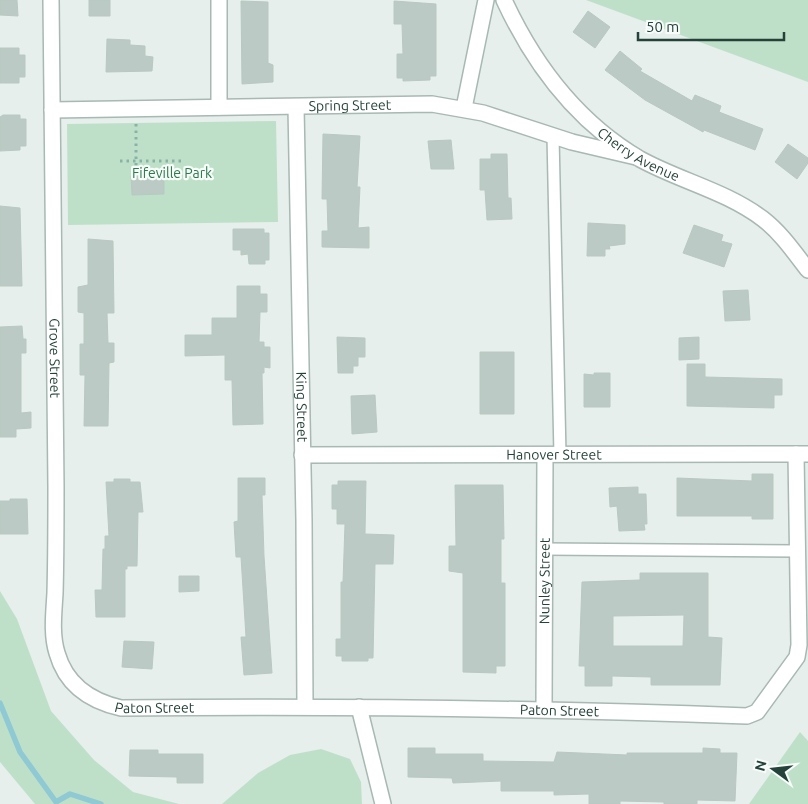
<svg xmlns="http://www.w3.org/2000/svg" width="808" height="804" font-family="Ubuntu,sans-serif">
  <style>
    .green { fill: #bfe0c8 }
    .lines { fill: none; stroke-linecap: round; stroke-linejoin: round }
    .stream { stroke: #8ec9d4; stroke-width: 5.5 }
    .building { fill: #bbcac4; stroke: #b8c9c2; fill-rule: evenodd }
    .service-casing { stroke: #a8b8b2; stroke-width: 14 }
    .minor-casing { stroke: #a8b8b2; stroke-width: 18 }
    .tertiary-casing { stroke: #a8b8b2; stroke-width: 18 }
    .path { stroke: #86b3a5; stroke-width: 3; stroke-dasharray: 2.5 4; stroke-linecap: butt }
    .service { stroke: #fff; stroke-width: 11 }
    .minor { stroke: #fff; stroke-width: 15 }
    .tertiary { stroke: #fff; stroke-width: 15 }
    .labels { text-anchor: middle; stroke-width: 4.5; stroke-linejoin: round; paint-order: stroke }
    .street-label { font-size: 14px; fill: #24423a; stroke: #f7fbf9 }
    .park-label { font-size: 14px; fill: #2d7a4b; stroke: #f7fbf9 }
  </style>
  <rect width="100%" height="100%" fill="#e6efeb"/>
  <path class="green" d="M586,0H808V82Z
    M276,121L278,222L68,225L67,124Z
    M0,591L17,619L51,711L94,760L133,792L179,804H35L0,762Z
    M800,732L808,741V804H749Z
    M321,749L350,759L361,782L362,804H222L258,773L290,755Z"/>
  <g class="lines">
    <path class="stream" d="M0,703L20,752L56,802L70,794L101,804"/>
  </g>
  <path class="building" d="M0,0H17L18,16L0,15Z
    M89,0H110V16H89Z
    M241,1L268,2V63L273,65V82L242,84Z
    M394,1L436,4V76H430V80L403,81V78H397V54H403L402,24H394Z
    M588,11L610,27L595,48L573,32Z
    M107,39L130,40V45L145,46V56L153,57L152,71L106,72Z
    M0,48H19V55H25V77H19V83H0Z
    M620,51L642,69L640,71L692,101L695,95L721,106L719,112L763,129L755,150L704,130L703,132L645,100L605,70Z
    M3,115H20V119H26V146H20V150L0,151V117Z
    M323,134L360,136L357,187H360L358,228L369,227V248L322,247V231H328L327,199H322Z
    M451,140L454,169H431L428,141Z
    M788,144L808,158V163L797,179L775,162Z
    M491,154H507L508,198H511L512,219L487,220L485,190H480V159H491Z
    M131,176H164V194L132,195Z
    M0,206L20,208L22,286H0Z
    M588,223L625,225V244L609,246L610,249H605V256H587Z
    M694,225L723,235L721,241L732,244L724,267L683,253Z
    M233,229H264V233H269V260H265V264H249L248,254L241,255V250H233Z
    M88,239L113,241L114,313H107L108,343H114V362L109,363L108,426H84L85,375H80V344H84V313L78,312V287L88,285Z
    M237,286H260V294H267V312H260L259,342H264V347H270V368L264,367V373H262L263,424L233,425L232,380H225V355L185,356V335H212V318H237Z
    M748,290L750,320L725,321L723,291Z
    M22,326L23,339H26V353H21V413L31,412V428L16,429V437H0V327Z
    M337,337L365,338V357H358V366H353V373H338Z
    M699,337V359L679,360V338Z
    M480,352H514V414H480Z
    M687,364H705V377L782,379V395H774V408L687,406Z
    M594,373H610V407H584V374L594,375Z
    M375,395L377,432L352,434L351,396Z
    M752,474H773V519H752V516H677V478L752,481Z
    M238,478H265V495H262L264,556L272,673L244,675L241,637H246L241,557H236L234,522L238,521Z
    M114,479H130V482H140L143,512H138L137,566H127V569H125V617H96L95,590H102L103,549H105V536H109L106,482H114Z
    M338,481H366L365,534L394,535L393,564H375L373,658H368V661H342V656H336V639H341V582H343L345,524H337V509H332V485H338Z
    M455,485H503L504,539H501V583H505V666H496V673L463,672V573L449,571V546H456Z
    M638,487V494H646L647,524H644L645,530L619,531L617,506L610,507L609,488Z
    M10,499H27L28,534H0V501H10Z
    M640,573H708V637L722,638L720,685H651V677L612,676V686H585V666H579L582,582L640,580ZM684,615L683,646H613V616Z
    M179,576H199V591L179,592Z
    M124,641L154,642L152,669L122,667Z
    M408,748H435V754H483V761L554,762L557,752L627,755V753H703V748L720,749V753H737L735,801L697,800V804H664V802L620,801V804H589V794L554,795V791H501V781L453,783L452,778L408,777Z
    M130,750H158V754H203V783H177V777L129,776Z"/>
  <g class="lines">
    <defs>
      <path id="service" d="M553,136L560,455
        M545,549L797,551"/>
      <g id="minor">
        <path id="s1" d="M51,0C52,162 55,325 56,487C56,522 56,557 55,593C54,612 51,634 57,653C66,685 90,701 121,708C330,706 538,708 747,716L757,712L797,657L799,645L796,454"/>
        <path d="M219,107V0"/>
        <path id="s2" d="M296,107L304,520L305,706"/>
        <path d="M464,108L486,0"/>
        <path id="s3" d="M52,110L432,104L483,113L572,142L636,157"/>
        <path id="s4" d="M302,455L808,454"/>
        <path d="M359,707L383,804"/>
        <path id="s5" d="M544,709L545,455"/>
      </g>
      <g id="tertiary">
        <path id="s6" d="M504,0C534,65 577,122 640,159C680,181 726,191 763,219C781,233 794,252 808,270"/>
      </g>
    </defs>
    <use href="#service" class="service-casing"/>
    <use href="#minor" class="minor-casing"/>
    <use href="#tertiary" class="tertiary-casing"/>
    <path class="path" d="M136,124V176
      M120,161H183"/>
    <use href="#service" class="service"/>
    <use href="#minor" class="minor"/>
    <use href="#tertiary" class="tertiary"/>
  </g>
  <g class="labels">
    <g class="street-label">
      <text dy="5" stroke="none"><textPath href="#s3" startOffset="298">Spring Street</textPath></text>
      <text dy="5" stroke="none"><textPath href="#s6" startOffset="209">Cherry Avenue</textPath></text>
      <text dy="5" stroke="none"><textPath href="#s1" startOffset="358">Grove Street</textPath></text>
      <text dy="5" stroke="none"><textPath href="#s2" startOffset="300">King Street</textPath></text>
      <text dy="5" stroke="none"><textPath href="#s4" startOffset="252">Hanover Street</textPath></text>
      <text dy="5" stroke="none"><textPath href="#s5" startOffset="128">Nunley Street</textPath></text>
      <text dy="5" stroke="none"><textPath href="#s1" startOffset="776">Paton Street</textPath></text>
      <text dy="5" stroke="none"><textPath href="#s1" startOffset="1181">Paton Street</textPath></text>
    </g>
    <g class="park-label">
      <text x="172" y="178">Fifeville Park</text>
    </g>
  </g>
  <g transform="translate(773 769) rotate(285)" stroke="#f7fbf9" stroke-width="4" paint-order="stroke">
  <path d="M0-4L9 19L0 12L-9 19Z" fill="#24423a"/>
  <text y="-8" font-size="14" font-weight="bold" text-anchor="middle" fill="#24423a">N</text>
  </g>
  <path d="M638 32v8h146v-8" fill="none" stroke="#24423a" stroke-width="2.5"/>
  <text x="646" y="32" font-size="15" fill="#24423a" stroke="#f7fbf9" stroke-width="4" paint-order="stroke">50 m</text>
</svg>
